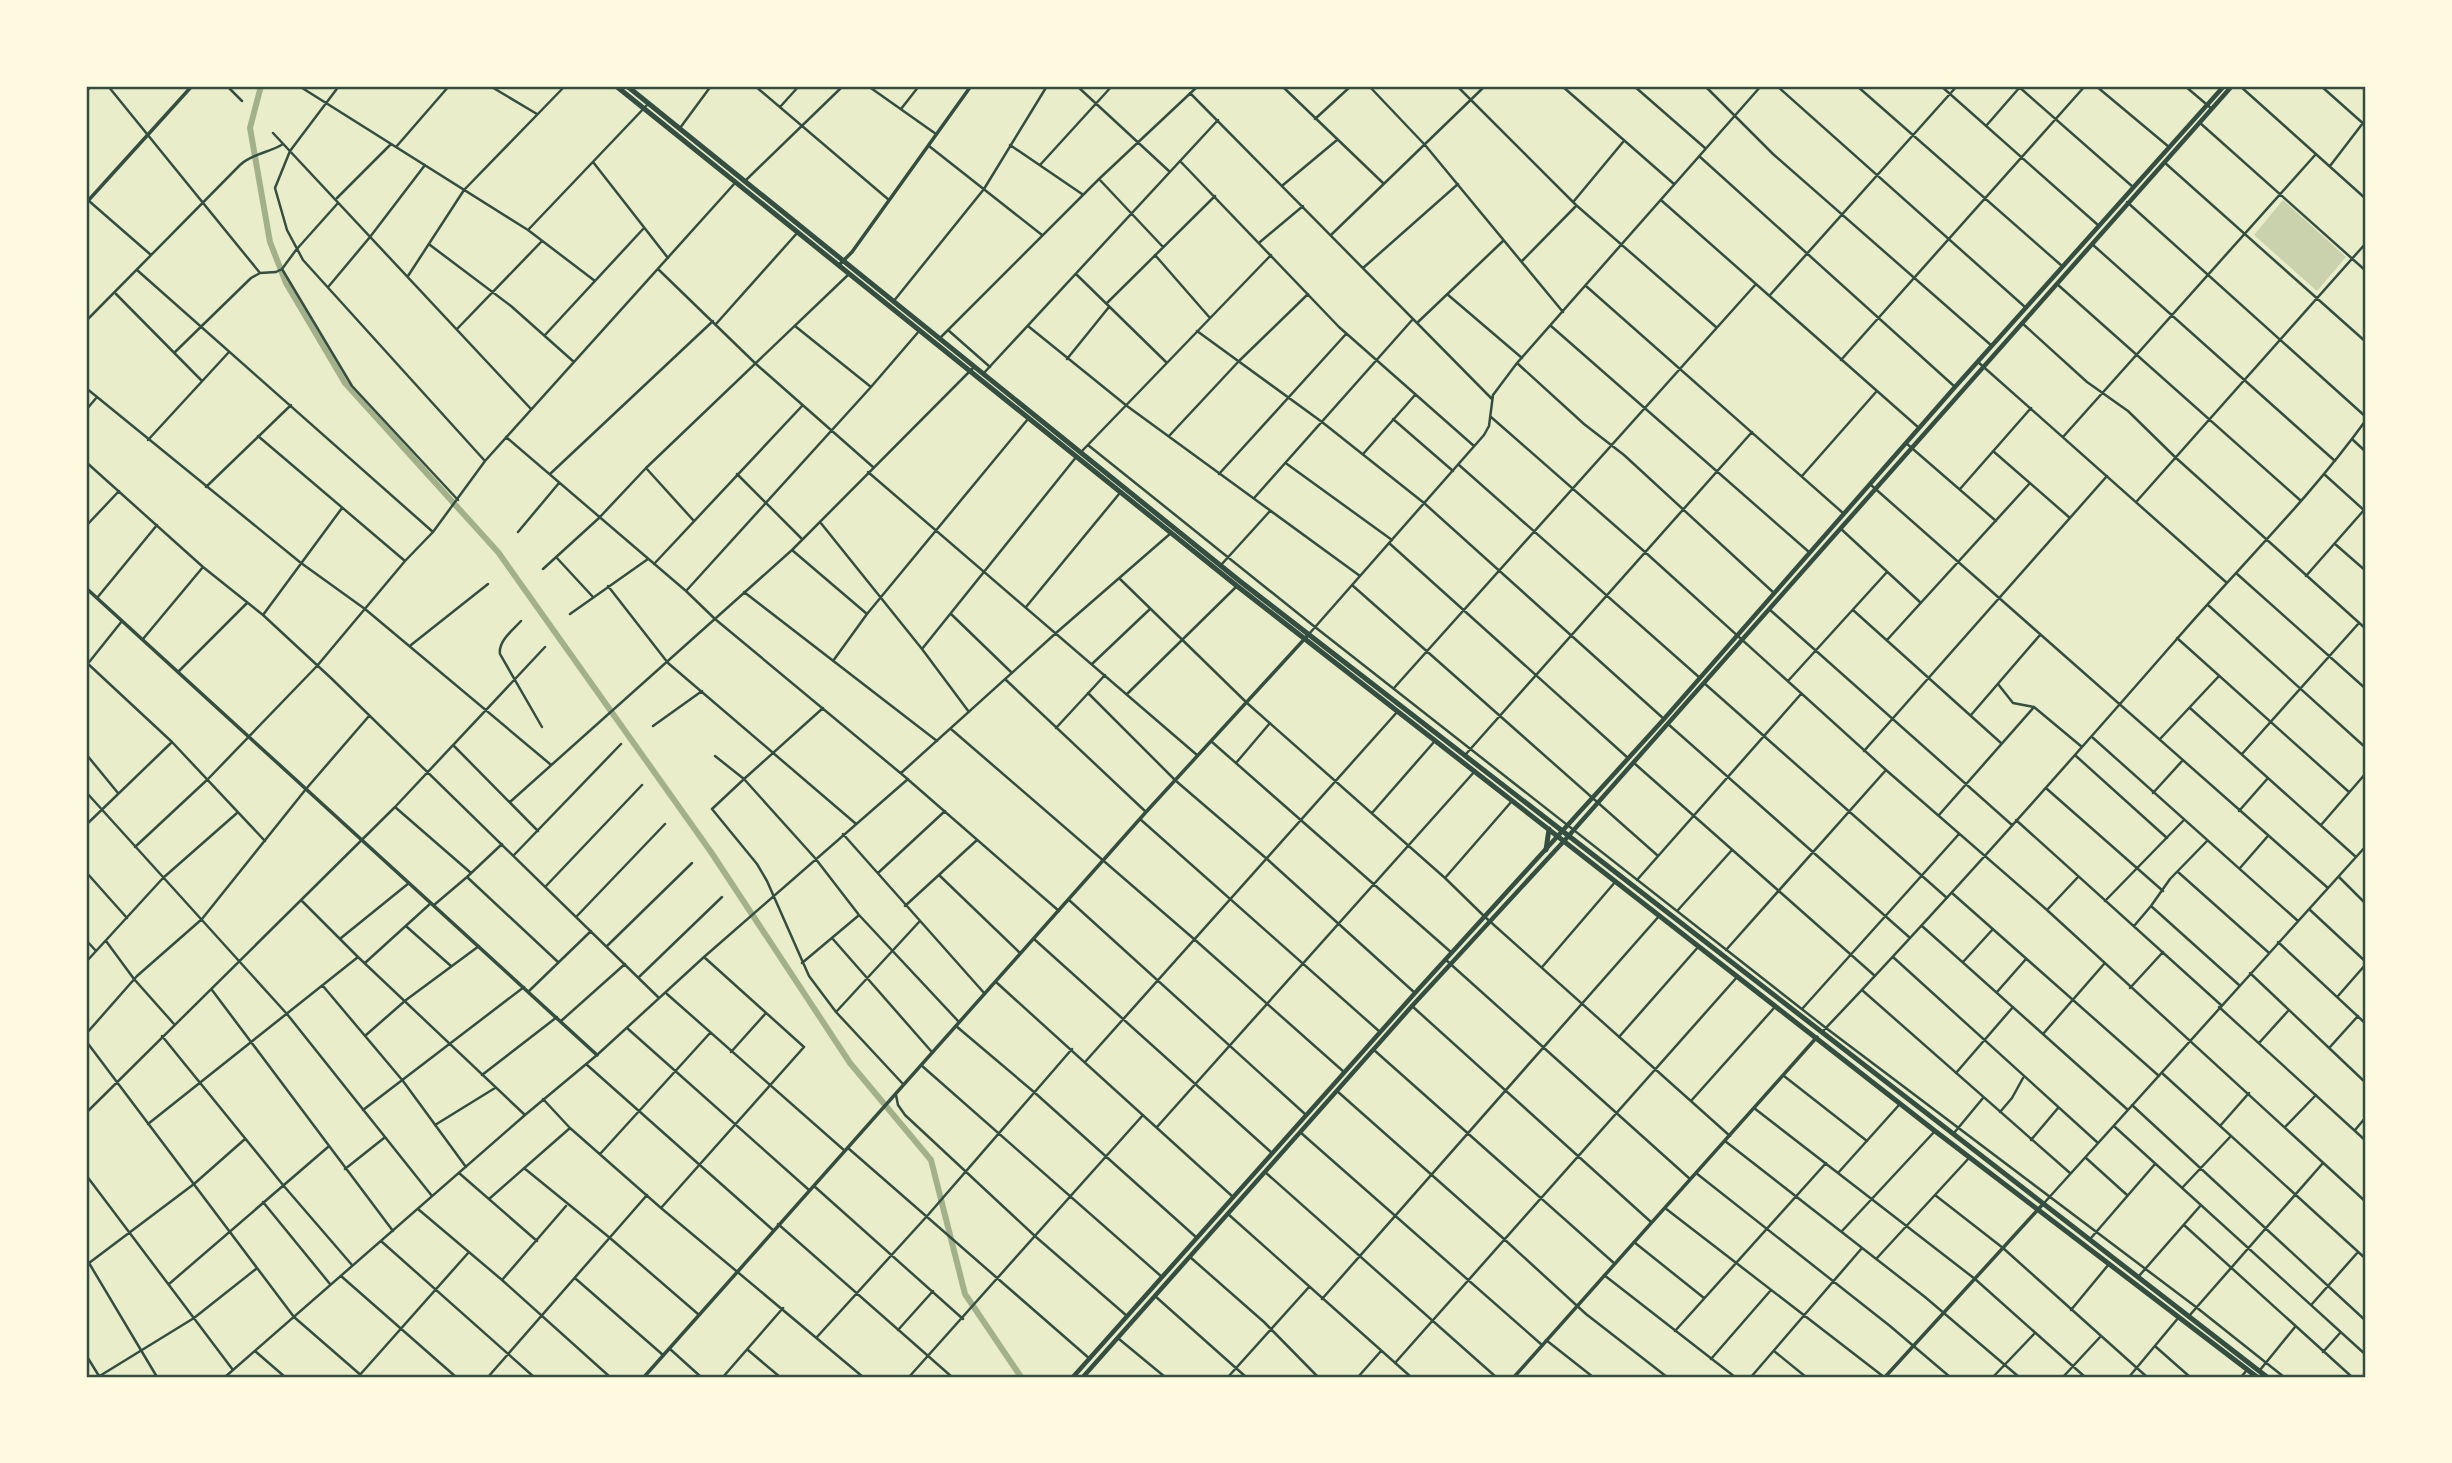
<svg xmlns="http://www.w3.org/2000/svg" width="2452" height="1463" font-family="'Exo 2',sans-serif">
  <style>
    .green { fill: #cad2ad }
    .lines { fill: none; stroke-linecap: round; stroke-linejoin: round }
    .canal { stroke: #a3b18a; stroke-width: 6 }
    .minor { stroke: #344e41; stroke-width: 2.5 }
    .tertiary { stroke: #344e41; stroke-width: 3.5 }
    .secondary { stroke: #344e41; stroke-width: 4.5 }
    .primary { stroke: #344e41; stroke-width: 5 }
    .neatline { fill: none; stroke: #344e41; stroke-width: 2.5 }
  </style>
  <rect width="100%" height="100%" fill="#e9edc9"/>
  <path class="green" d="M2283,200L2346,257L2317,291L2254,235Z"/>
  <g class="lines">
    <path class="canal" d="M261,86L250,128L270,242L286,283L345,383L498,552L711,852L850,1063L931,1160L965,1294L1021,1377"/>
    <path class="minor" d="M108,86L260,273L276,272L282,269L296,250L338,203
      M227,86L242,101
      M299,86L528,230L595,281
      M339,86L290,151L275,188L287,230L303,260L485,461
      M490,86L537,114
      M755,86L889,200
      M868,86L936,134
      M1077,86L1170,172
      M1282,86L1383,183
      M1369,86L1425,145L1563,312
      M1457,86L1576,205L1716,327
      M1562,86L1674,184
      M1634,86L1705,148
      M1705,86L1773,154L1992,346
      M1777,86L2025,307
      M1857,86L2062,266
      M1941,86L2098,225
      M2018,86L2133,187
      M2096,86L2169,147
      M2185,86L2212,109
      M2240,86L2366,199
      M2321,86L2366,126
      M86,92L91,86
      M1190,93L1492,399
      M780,107L799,86
      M901,109L919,86
      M1315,119L1351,86
      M2199,122L2366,271
      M1986,126L2020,87
      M680,128L711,86
      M273,133L531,409
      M1010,145L1082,194
      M929,146L1042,235
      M396,147L449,86
      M1699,156L1954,386
      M1180,161L1339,327L1474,446
      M593,162L668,258
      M2164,162L2366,342
      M1040,165L1112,86
      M2330,166L2366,119
      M1099,179L1163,247
      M745,181L843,86
      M1283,185L1337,140
      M337,198L391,144
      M89,201L151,255
      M1574,201L1623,142
      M1662,201L1919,428
      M2127,202L2366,417
      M528,230L648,104
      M1332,234L1485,86
      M1260,242L1303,206
      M2092,244L2335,461
      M430,245L511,306L574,362
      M1155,255L1210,318
      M1522,261L1576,206
      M1363,268L1458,184
      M282,269L352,386L458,500
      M658,269L756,364L873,467
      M1077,275L1167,363
      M408,276L464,190L565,86
      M2057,284L2300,500
      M329,286L370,237L425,165
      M1586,286L1843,513
      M116,294L202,381
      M1447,294L1522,358
      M1770,295L1957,86
      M893,302L984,189L1047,86
      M1107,303L1215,196
      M86,321L240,165C253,153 269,153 283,144
      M1417,323L1503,241
      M2022,323L2087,382L2128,411L2175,457L2366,629
      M716,324L798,232
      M795,326L871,387
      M1028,326L1127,406L1360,576
      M1551,326L1809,552
      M457,329L542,241
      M948,330L990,367
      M1197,331L1322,422L1424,503L1664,719
      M545,335L644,228
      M940,338L1099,179L1198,86
      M174,353L251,278L260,273
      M1067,359L1109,307
      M1841,360L2085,86
      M1978,362L2227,583
      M1517,363L1584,424L1624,455L1774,593
      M983,374L1218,120
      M86,388L301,563L365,609L550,764
      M86,410L97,397
      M1491,417L1645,552L1886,770L2047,910L2366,1202
      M1393,419L1453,471
      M258,436L405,561
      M1169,436L1239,361L1308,294
      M506,437L686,591L715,619L904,776L1059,911
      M2063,437L2316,154
      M2352,439L2366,452
      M148,440L229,352
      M1906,443L1996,521
      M1088,445L1315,627L1826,1028L2196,1307L2284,1377
      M1082,451L1271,255
      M1993,451L2070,518
      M1364,453L1415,395
      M86,462L203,567L263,615L332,679L658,997
      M1287,464L1392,540
      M1459,465L1700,678
      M646,468L694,521
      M868,472L1197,755
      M550,474L713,321
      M737,474L801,538
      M1219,474L1346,334
      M2324,474L2366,512
      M1802,476L1876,392
      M1871,485L2328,888
      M206,487L291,405
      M1960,489L2031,408
      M1255,497L1413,319
      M2137,501L2366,243
      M820,522L922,649L969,712
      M86,526L119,491
      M1840,528L1921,603
      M433,532L485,461L735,183
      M518,532L559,483
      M1389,543L1628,758
      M2335,544L2366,571
      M792,550L867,614
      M556,557L593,597
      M654,564L802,406
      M1221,565L1270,511
      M543,569L599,518L646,468L849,274
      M2236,573L2366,689
      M2306,576L2364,510
      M1119,578L1247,703L1445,878L1485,917L1730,1136
      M1352,585L1657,855
      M608,586L668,663L855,823
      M686,591L871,387L920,330
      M744,592L937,741
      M97,598L157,525
      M2208,605L2366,748
      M1026,607L1119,494
      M1769,609L2012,825
      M1853,610L2001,743
      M570,614L648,559
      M951,614L1012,673
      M263,615L342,508
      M521,621C513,630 498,641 500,654L542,727
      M1309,634L1484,435L1489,426L1493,395L1517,363L1761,86
      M2177,638L2349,792
      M143,639L203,567
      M1887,640L2030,483
      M411,645L488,584
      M922,649L1077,456
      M833,661L867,614L1028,419
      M86,662L172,742L265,841
      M1092,664L1150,609
      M86,666L122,621
      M178,672L247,603
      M1006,680L1146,812
      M1788,681L1887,572
      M1704,683L1947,898
      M1998,684L2013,703L2034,707L2082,747
      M1394,688L1756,284
      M1088,693L1176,781L1267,859L1415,993
      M1127,694L1237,586
      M823,708L744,779L815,858L859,915L959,1022
      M2190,708L2356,857
      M1971,715L2040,635
      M1668,724L1909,937
      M653,726L702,691
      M1056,728L1105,675
      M951,729L1194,939L1344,1072
      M2092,737L2298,921
      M2160,739L2219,676
      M1212,742L1452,953
      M454,746L538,831
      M1864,751L2107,476
      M86,754L118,793
      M1466,754L1752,432
      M2242,754L2359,623
      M715,756L744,779L712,809L757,864L767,881L809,976L836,1012L903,1084
      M2076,756L2167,838
      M1236,763L1270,723
      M1634,763L1875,976
      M901,773L1056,633L1171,533
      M2047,789L2163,891
      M86,792L287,1014L432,1196
      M2153,793L2183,760
      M510,802L792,550L974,367
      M395,807L471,873
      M2239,811L2268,778
      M1372,813L1434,742
      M1939,815L2034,707
      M1140,819L1380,1032
      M2016,820L2221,1005
      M86,825L172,742
      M2321,825L2366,773
      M843,834L985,994
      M135,847L208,779L317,666L405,561L433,532L137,270
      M514,855L621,744
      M2240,868L2267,837
      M86,872L127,918
      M2178,872L2268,952
      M878,873L945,811
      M939,875L1020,953
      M467,877L558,962
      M2339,877L2366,904
      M1445,878L1512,801
      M1637,880L1801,694
      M546,886L642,785
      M1952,893L2159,1076
      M301,900L358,957L525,1115
      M1069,900L1305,1114
      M2105,901L2183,821
      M434,905L467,877L502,844
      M905,906L977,840
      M2151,906L2239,985
      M2309,909L2366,962
      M1678,910L1732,850
      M2047,910L2078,877
      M577,916L665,824
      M1922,926L2128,1110
      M2134,926L2151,906L2170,879L2207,841
      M407,927L451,966
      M341,938L409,883
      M832,938L931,1051
      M1034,939L1272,1153
      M86,940L96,951
      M106,941L134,979L174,1024
      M2278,942L2366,1024
      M607,946L692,863
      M1726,950L1886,770
      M1893,957L2098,1143
      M1446,960L1690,1179
      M86,962L163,878L237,813
      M366,962L431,903
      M1963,962L1993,929
      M802,963L858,916
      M1543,966L1616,881
      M2250,973L2366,1083
      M639,977L722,897
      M996,982L1232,1196
      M323,986L403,1081L466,1167
      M2130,988L2163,952
      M212,990L393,1231
      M1862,990L2070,1173
      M529,991L591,931
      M1997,992L2026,959
      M667,994L845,1151
      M2338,996L2366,964
      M1412,1006L1651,1222
      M2219,1007L2366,1141
      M1802,1009L1959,834
      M836,1012L919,922
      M561,1021L625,964
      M956,1026L1034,1092L1197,1238
      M627,1028L809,1190
      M1822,1032C1943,905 2060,773 2176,640C2239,567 2309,499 2366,420
      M86,1034L137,976L202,919L306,789L369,716
      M2043,1034L2104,964
      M366,1035L406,1000L479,946
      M162,1036L283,1185L352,1265
      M1619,1037L1699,946
      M86,1041L294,1317L363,1377
      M2259,1043L2288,1011
      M2330,1047L2358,1016
      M1374,1050L1615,1264
      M731,1052L766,1013
      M1085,1062L1398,711
      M586,1064L773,1230
      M921,1065L1162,1277
      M1956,1073L2013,1007
      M2162,1073L2366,1259
      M482,1075L557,1017
      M1784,1076L1867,1141
      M1337,1091L1504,1239L1586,1314L1667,1377
      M896,1095L898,1105L905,1115L1036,1237L1127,1316
      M543,1099L570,1128L661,1208L863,1377
      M1691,1101L1774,1008
      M2132,1105L2366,1321
      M1754,1108L1975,1279L2085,1377
      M363,1110L524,987
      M2000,1112L2012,1098L2023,1078
      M86,1113L395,807L545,647
      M148,1124L358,957
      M435,1125L495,1088
      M2220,1126L2249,1093
      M1157,1127L1475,771
      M2115,1127L2366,1355
      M2285,1127L2316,1095
      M2355,1130L2366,1117
      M1300,1132L1542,1345
      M1954,1133L1983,1098
      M2031,1140L2058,1108
      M1725,1141L1925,1297L2019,1377
      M848,1148L1090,1359
      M600,1154L710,1033
      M2086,1158L2127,1195
      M524,1168L610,1238L698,1314
      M345,1169L384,1138
      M1265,1172L1496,1377
      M459,1173L537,1241
      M1696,1173L1890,1326L1950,1377
      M1838,1173L1899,1105
      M86,1175L233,1370
      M814,1186L963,1319
      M2182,1188L2230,1137
      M1935,1195L2003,1248L2147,1377
      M489,1199L570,1128
      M263,1202L330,1284
      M2045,1202L2366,846
      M661,1208L804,1047L704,957
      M1665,1208L1884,1377
      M418,1209L502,1280L610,1377
      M1228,1214L1411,1377
      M778,1224L952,1377
      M2184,1225L2352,1377
      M1842,1231L1935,1131
      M2091,1238L2155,1164
      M381,1241L534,1377
      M1634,1242L1704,1298
      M1190,1257L1264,1322L1318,1377
      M86,1258L157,1377
      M1877,1258L1969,1158
      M89,1263L194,1184L245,1139
      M1604,1275L1735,1377
      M341,1276L456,1377
      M2139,1276L2201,1205
      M576,1279L663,1355
      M502,1280L566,1206
      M169,1284L328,1147
      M1155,1296L1246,1377
      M1322,1299L1660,915
      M2312,1304L2358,1252
      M2071,1310L2109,1264
      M2189,1316L2323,1163
      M898,1330L933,1291
      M1675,1331L1826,1163
      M817,1337L928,1215L1072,1049
      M1119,1339L1165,1377
      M1546,1340L1593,1377
      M2156,1347L2190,1377
      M670,1349L701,1377
      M748,1350L780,1377
      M255,1351L285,1377
      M1774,1351L1806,1377
      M2323,1352L2340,1333
      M86,1355L99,1376
      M1711,1359L1771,1290
      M1395,1363L1738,976
      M2260,1370L2295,1327
      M98,1377L194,1318L256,1269
      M225,1377L525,1115L597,1055L704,957L908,779
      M358,1377L469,1252
      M488,1377L647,1195
      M723,1377L783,1308
      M909,1377L1143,1115
      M1228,1377L1309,1287
      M1358,1377L1381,1351
      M1751,1377L1862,1248
      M1993,1377L2034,1334
      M2063,1377L2101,1336
      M2129,1377L2179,1317
      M2241,1377L2247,1370"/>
    <path class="tertiary" d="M86,203L192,86
      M839,265L852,252L971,86
      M86,588L597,1055
      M644,1377L1146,812L1309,634
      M1514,1377L1817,1037
      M1885,1377L2044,1203"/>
    <path class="secondary" d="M1073,1377L1415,993L1664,719L1955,387L2224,86
      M1083,1377L1412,1006L1564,841L2232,86"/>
    <path class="primary" d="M616,86L1237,586L1935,1131L2257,1377
      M627,86L1241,582L2267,1377
      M1546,850L1549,829"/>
  </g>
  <rect width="2452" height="1463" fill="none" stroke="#fefae0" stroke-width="175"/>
  <rect x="88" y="88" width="2276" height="1288" class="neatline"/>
</svg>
